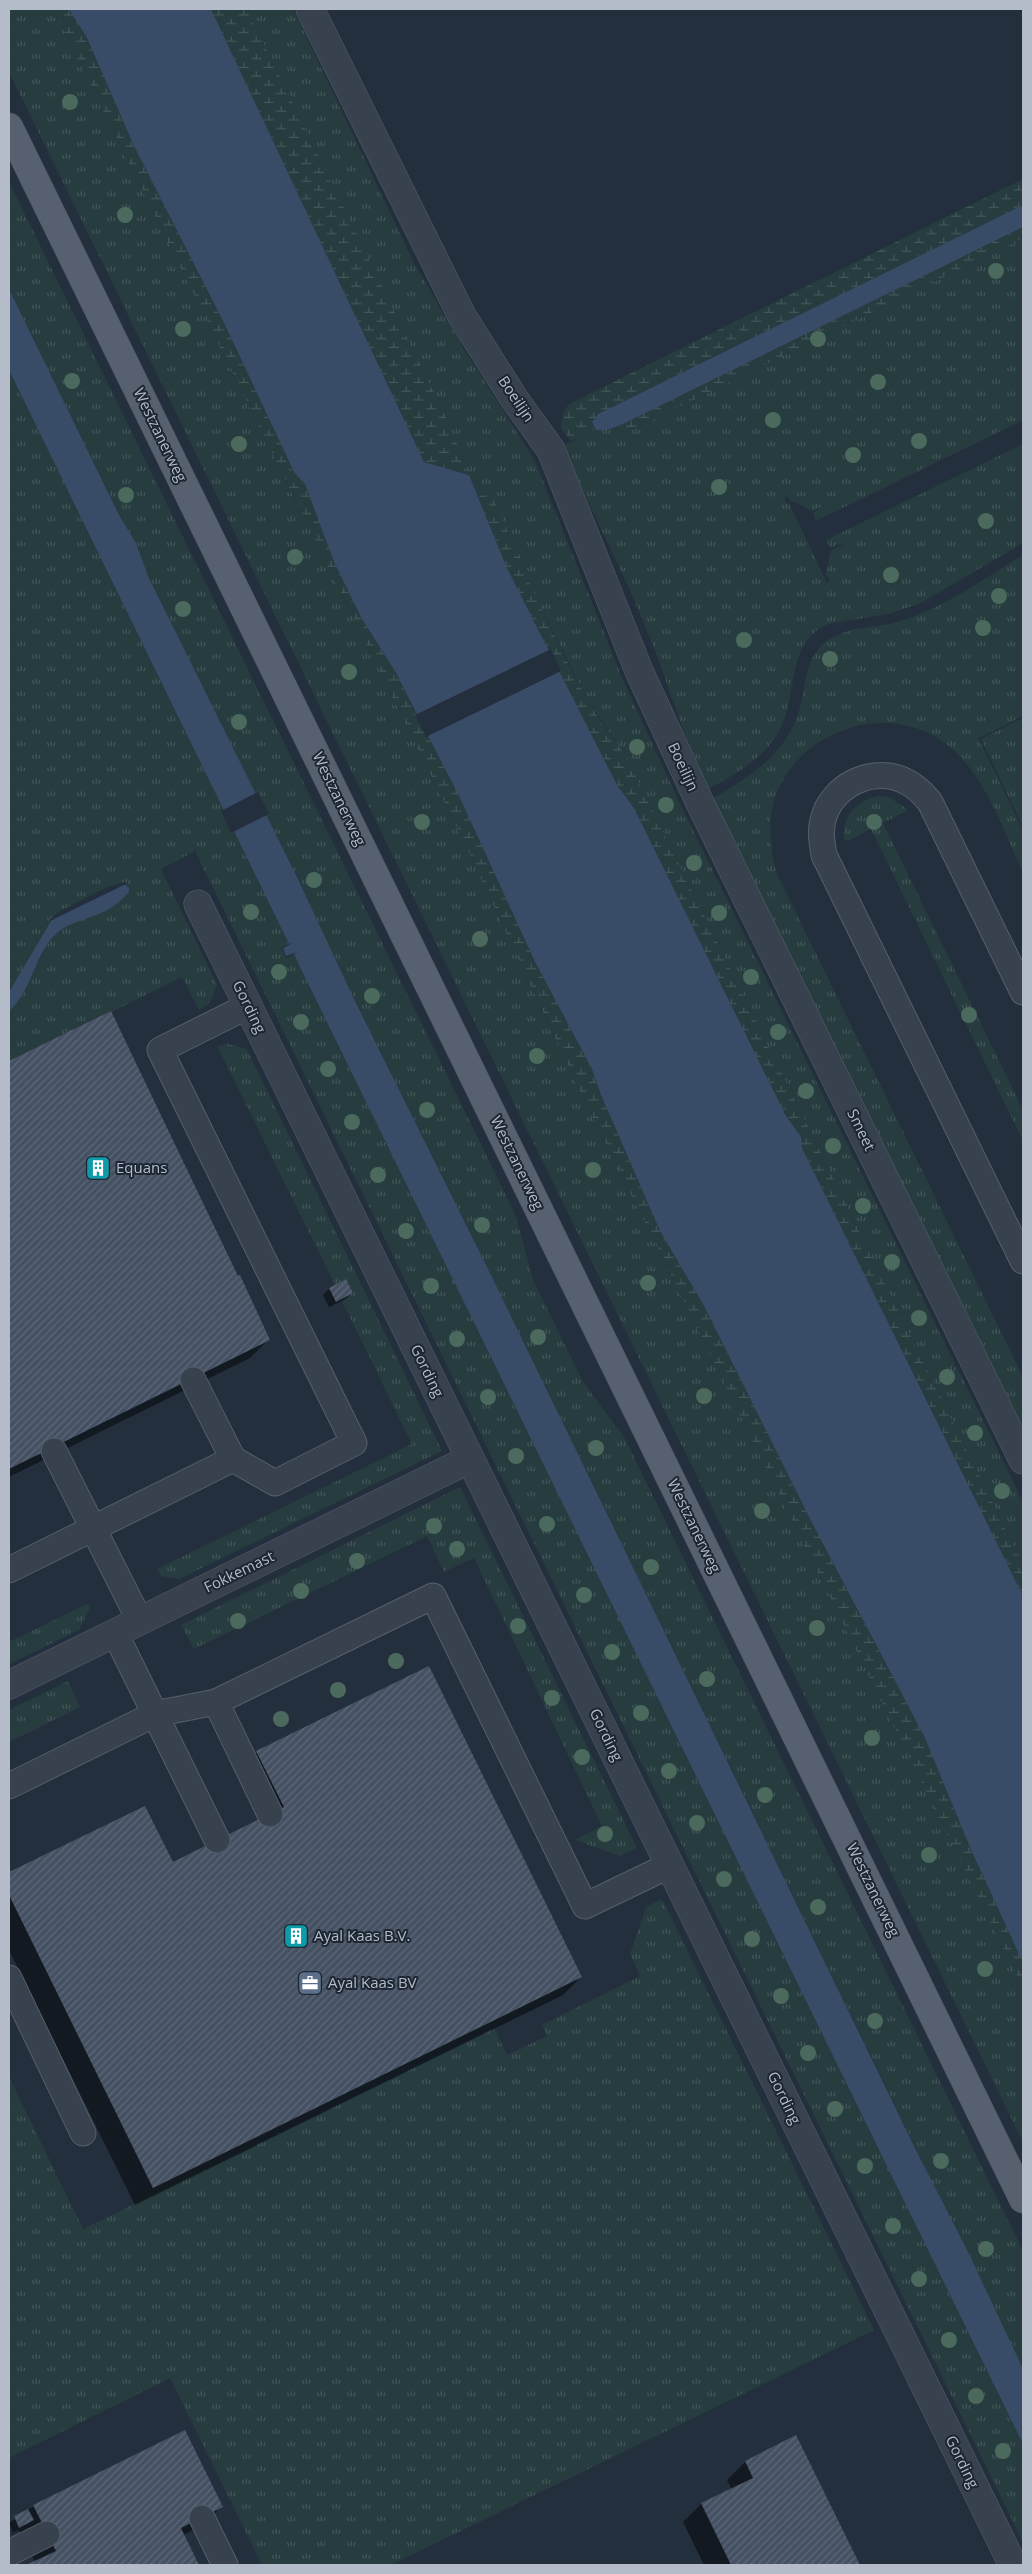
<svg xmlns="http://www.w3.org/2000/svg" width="1032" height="2574" font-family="'Open Sans',sans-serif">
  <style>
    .grass { fill: url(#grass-tufts) }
    .wetland { fill: url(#wetland-marsh) }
    .water { fill: #394c67 }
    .pier { fill: #242f3e }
    .shadow { fill: #0007 }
    .building { fill: url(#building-hatch) }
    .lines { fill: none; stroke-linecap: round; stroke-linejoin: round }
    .lane-casing { stroke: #565f6c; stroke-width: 27 }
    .street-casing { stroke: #565f6c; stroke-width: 29 }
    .primary-casing { stroke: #414a57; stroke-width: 29 }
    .lane { stroke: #38414e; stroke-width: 25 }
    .street { stroke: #38414e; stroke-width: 28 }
    .primary { stroke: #56606e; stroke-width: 28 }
    .tree { fill: #4b6a5d }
    .labels { text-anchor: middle; stroke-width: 4; stroke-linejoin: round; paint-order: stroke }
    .street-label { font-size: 15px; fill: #b4bcc9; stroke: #1d2633 }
    .poi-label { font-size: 15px; fill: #b4bcc9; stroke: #1d2633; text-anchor: start }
  </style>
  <defs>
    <pattern id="grass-tufts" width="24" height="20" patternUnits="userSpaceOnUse" patternTransform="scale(1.25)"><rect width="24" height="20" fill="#263c3f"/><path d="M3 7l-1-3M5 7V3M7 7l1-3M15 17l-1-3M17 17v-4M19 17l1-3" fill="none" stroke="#435659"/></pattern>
    <pattern id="wetland-marsh" width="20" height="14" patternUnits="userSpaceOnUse" patternTransform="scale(1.25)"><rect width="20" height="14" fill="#263c3f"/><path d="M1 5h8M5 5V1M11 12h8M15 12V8" fill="none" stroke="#435659"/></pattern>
    <pattern id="building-hatch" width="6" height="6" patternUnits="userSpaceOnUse" patternTransform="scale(1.25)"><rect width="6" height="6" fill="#455162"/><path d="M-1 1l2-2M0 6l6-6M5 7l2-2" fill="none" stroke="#5d6877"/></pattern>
  </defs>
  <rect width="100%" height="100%" fill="#242f3e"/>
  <path class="grass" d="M9,9H53L463,840L579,1089L1012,1964L1023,1988V2142L9,72Z
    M247,9H293L413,261L467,354L534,459L623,680L680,804L1023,1502V1565L626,756L588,701L532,590L490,491L478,497L448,424Z
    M9,182L516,1216L533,1280L583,1382L624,1437L1023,2251V2369L493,1279L354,999L297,877L148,576L136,543L119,515L9,289Z
    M1023,238V420L816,521L813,513L823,506L812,511L794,501L791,502L787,496L784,498L787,504L789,503L827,583L830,581L826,574L831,550L842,545L841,543L830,548L826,540L1023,444V543L921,603L888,614L828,624C784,644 800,693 779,731C763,760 733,775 705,791L656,653L630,590L562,446L596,430L615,427L626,433Z
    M9,370L289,944L281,948L286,958L294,954L1023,2444V2542L195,851L161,869L217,985L210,1003L199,1010L182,977L9,1063V1011L18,999L47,945L55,935L68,926L61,913L9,992Z
    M1023,555V716L978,738L1023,830V872C1001,826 982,764 936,737C879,704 802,732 777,792C766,819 770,847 777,874L1023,1377V1433L710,800C749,777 787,755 800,708C806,686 804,663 822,645C842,626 871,629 897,622C942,610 983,579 1023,555Z
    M1023,718V827L981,739Z
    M878,796L889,797L907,809L905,812L883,823L1023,1110V1141L871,829L848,841L844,839C842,816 857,800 878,796Z
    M228,1044L247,1049L442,1451L179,1579L161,1576L157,1569L412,1444L341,1299L353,1293L346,1279L335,1285L217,1046Z
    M460,1487L637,1848L620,1856L575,1840L602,1826L474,1558L444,1572L427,1536L194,1649L181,1625Z
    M87,1604L90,1608L79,1630L9,1664V1642Z
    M68,1681L80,1707L9,1742V1710Z
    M662,1899L874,2330L391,2565H262L170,2378L9,2458V2077L83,2229L494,2028L507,2055L547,2036L542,2025L640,1976L630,1954L646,1907Z"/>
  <path class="wetland" d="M53,9H69L87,38L134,146L224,323L294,472L305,483L334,562L362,619L396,673L460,798L535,962L592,1069L601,1095L660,1231L704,1306L811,1521L924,1736L972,1852L1023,1963V1988L579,1089L463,840Z
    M211,9H247L449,424L469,475L424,462Z
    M1023,179V205L598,414L592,422L596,430L571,441L561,428L563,413L569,404Z
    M1023,227V238L626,433L615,427Z
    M490,491C520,561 550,632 587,699C598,719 613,738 626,756L1023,1565V1596L802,1148L797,1131L785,1114L634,808L617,785L507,568L478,497Z"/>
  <path class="water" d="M69,9H211L424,462L469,475L507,568L617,785L634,808L785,1114L801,1137L802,1148L1023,1596V1963L972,1852L924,1736L811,1521L704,1306L660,1231L601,1095L592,1069L535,962L460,798L396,673L362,619L334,562L305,484L294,472L224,323L134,146L87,38Z
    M1023,205V227L623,424L607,430H596L592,422L598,414Z
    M9,289L119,515L136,543L148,576L297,877L354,999L493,1279L915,2148L970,2256L1023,2369V2444L299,965L294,954L297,952L286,956L283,948L293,943L289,944L9,370Z
    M124,884L129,888V892C124,897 119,903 112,907C95,919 69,920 54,936C34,957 31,992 9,1011V992L51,921L61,913Z"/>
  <path class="pier" d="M551,649L561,671L426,737L415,715Z
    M258,792L269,814L231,833L221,811Z
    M124,882L128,883L46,923L60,911L107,887Z"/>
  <path class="shadow" d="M110,1013L268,1340L250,1358L9,1477V1063Z
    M346,1281L352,1293L346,1299L329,1307L323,1295L329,1289Z
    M257,1752L581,1977L563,1995L135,2205L9,1950V1874L144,1807L172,1863L263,1819L239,1770Z
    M796,2437L859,2565H704L683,2522L701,2504L732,2490L727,2480L745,2462Z
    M34,2506L221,2507L203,2525L183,2535L198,2565H29L35,2562L19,2530L13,2533L9,2523Z"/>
  <path class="building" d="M111,1011L238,1276L240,1275L270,1340L9,1469V1061Z
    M346,1279L353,1293L336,1302L329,1288Z
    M429,1666L582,1977L153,2188L9,1895V1872L145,1806L173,1862L284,1807L256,1751Z
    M185,2430L223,2507L181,2528L199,2565H26L56,2551L33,2505Z
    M796,2435L860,2565H731L701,2503L753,2478L745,2461Z
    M28,2509L34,2520L19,2528L14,2516Z"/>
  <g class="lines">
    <defs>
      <path id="lane" d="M1023,992L930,802C923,794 917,787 907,782C875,764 831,785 823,820C820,832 822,843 824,855L1023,1261
        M193,1380L233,1459L275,1483L354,1443L160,1050L248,1006
        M54,1451L140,1621
        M9,1570L233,1459
        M115,1633L217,1840
        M216,1702L270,1814
        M9,1786L155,1714L216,1702L433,1596L585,1906L670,1865
        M9,1978L83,2133
        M202,2518L225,2565
        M9,2553L47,2534"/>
      <path id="street" d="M310,9L462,316L515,400L551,450L639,671L699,801L1023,1460
        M198,904L1013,2565
        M9,1685L470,1459"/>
      <path id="primary" d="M9,127L1023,2199"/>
    </defs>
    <use href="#lane" class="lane-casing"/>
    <use href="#street" class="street-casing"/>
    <use href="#primary" class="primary-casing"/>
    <use href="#lane" class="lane"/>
    <use href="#street" class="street"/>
    <use href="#primary" class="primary"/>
  </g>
  <g class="tree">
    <circle cx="70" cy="102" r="8"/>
    <circle cx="125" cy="215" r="8"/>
    <circle cx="996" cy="271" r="8"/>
    <circle cx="183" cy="329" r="8"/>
    <circle cx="818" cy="339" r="8"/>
    <circle cx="72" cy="381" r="8"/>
    <circle cx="878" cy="382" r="8"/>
    <circle cx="773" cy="420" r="8"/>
    <circle cx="919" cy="441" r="8"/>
    <circle cx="239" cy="444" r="8"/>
    <circle cx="853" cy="455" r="8"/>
    <circle cx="719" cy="487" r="8"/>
    <circle cx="126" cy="495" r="8"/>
    <circle cx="986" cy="521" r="8"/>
    <circle cx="295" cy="557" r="8"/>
    <circle cx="891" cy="575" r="8"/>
    <circle cx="999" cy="596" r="8"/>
    <circle cx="183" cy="609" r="8"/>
    <circle cx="983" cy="628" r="8"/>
    <circle cx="744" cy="640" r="8"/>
    <circle cx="830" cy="659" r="8"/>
    <circle cx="349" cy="672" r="8"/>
    <circle cx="239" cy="722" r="8"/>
    <circle cx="637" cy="747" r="8"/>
    <circle cx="666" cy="805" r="8"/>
    <circle cx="422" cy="822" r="8"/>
    <circle cx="874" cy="822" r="8"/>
    <circle cx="694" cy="863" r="8"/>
    <circle cx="314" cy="880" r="8"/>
    <circle cx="251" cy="912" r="8"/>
    <circle cx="719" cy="913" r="8"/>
    <circle cx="480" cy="939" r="8"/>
    <circle cx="279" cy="972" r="8"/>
    <circle cx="751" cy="977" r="8"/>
    <circle cx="372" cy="996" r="8"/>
    <circle cx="969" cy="1015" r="8"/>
    <circle cx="301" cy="1022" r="8"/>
    <circle cx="778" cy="1032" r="8"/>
    <circle cx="537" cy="1056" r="8"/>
    <circle cx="328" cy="1069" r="8"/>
    <circle cx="806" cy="1091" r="8"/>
    <circle cx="427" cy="1110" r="8"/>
    <circle cx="352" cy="1122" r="8"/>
    <circle cx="833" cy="1146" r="8"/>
    <circle cx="593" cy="1170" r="8"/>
    <circle cx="378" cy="1175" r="8"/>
    <circle cx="863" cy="1206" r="8"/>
    <circle cx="482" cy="1225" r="8"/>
    <circle cx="406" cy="1231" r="8"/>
    <circle cx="892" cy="1262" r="8"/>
    <circle cx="648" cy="1283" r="8"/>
    <circle cx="431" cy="1286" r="8"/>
    <circle cx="919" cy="1318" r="8"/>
    <circle cx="538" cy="1337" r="8"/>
    <circle cx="457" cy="1339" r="8"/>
    <circle cx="947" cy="1377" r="8"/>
    <circle cx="704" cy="1396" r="8"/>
    <circle cx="488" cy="1397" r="8"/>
    <circle cx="975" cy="1433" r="8"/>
    <circle cx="596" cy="1448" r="8"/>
    <circle cx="516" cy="1456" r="8"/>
    <circle cx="1002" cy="1491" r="8"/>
    <circle cx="762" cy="1511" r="8"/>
    <circle cx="547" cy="1524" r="8"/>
    <circle cx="434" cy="1526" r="8"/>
    <circle cx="457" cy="1549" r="8"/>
    <circle cx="357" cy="1561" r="8"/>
    <circle cx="651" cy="1567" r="8"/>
    <circle cx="301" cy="1591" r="8"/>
    <circle cx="584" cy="1595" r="8"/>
    <circle cx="238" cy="1621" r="8"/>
    <circle cx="518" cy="1626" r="8"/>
    <circle cx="817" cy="1628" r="8"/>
    <circle cx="612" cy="1652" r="8"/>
    <circle cx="396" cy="1661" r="8"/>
    <circle cx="707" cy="1679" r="8"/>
    <circle cx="338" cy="1690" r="8"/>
    <circle cx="552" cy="1698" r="8"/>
    <circle cx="641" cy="1713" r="8"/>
    <circle cx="281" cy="1719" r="8"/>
    <circle cx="872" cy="1738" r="8"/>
    <circle cx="582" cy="1757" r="8"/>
    <circle cx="669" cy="1771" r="8"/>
    <circle cx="765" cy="1795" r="8"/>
    <circle cx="697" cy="1823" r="8"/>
    <circle cx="605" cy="1834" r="8"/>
    <circle cx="929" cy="1855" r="8"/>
    <circle cx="724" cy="1879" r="8"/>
    <circle cx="818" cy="1907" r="8"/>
    <circle cx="752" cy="1939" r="8"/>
    <circle cx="985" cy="1969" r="8"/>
    <circle cx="781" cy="1996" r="8"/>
    <circle cx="875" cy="2021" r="8"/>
    <circle cx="808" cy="2053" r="8"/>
    <circle cx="835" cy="2109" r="8"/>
    <circle cx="941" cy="2161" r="8"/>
    <circle cx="865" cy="2166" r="8"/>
    <circle cx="893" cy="2226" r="8"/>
    <circle cx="986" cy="2249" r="8"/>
    <circle cx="919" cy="2279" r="8"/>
    <circle cx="949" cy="2340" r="8"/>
    <circle cx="976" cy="2396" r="8"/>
    <circle cx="1003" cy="2451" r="8"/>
  </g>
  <defs>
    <symbol id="building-square" viewBox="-11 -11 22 22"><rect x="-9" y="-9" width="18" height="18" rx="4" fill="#0f9aa8" stroke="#1d2633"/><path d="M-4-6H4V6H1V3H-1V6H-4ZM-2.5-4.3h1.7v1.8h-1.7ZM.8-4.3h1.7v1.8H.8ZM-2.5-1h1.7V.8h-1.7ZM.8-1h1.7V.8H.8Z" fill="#fff"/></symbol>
    <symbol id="office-square" viewBox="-11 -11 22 22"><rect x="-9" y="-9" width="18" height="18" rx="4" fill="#5c6f8a" stroke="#1d2633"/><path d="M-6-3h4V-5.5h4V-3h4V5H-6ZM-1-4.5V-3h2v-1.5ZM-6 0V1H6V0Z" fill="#fff"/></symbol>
  </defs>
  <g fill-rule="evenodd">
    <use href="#building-square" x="84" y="1154" width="28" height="28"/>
    <use href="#building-square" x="282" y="1922" width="28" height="28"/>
    <use href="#office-square" x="296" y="1969" width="28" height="28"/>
  </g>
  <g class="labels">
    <g class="street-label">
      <text transform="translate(516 399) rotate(56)" y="5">Boeilijn</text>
      <text transform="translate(160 435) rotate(64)" y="5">Westzanerweg</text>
      <text transform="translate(683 767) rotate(65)" y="5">Boeilijn</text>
      <text transform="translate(339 799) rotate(64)" y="5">Westzanerweg</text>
      <text transform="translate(249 1007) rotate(64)" y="5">Gording</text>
      <text transform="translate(861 1130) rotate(64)" y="5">Smeet</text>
      <text transform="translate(517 1163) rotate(64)" y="5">Westzanerweg</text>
      <text transform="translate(427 1371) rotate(64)" y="5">Gording</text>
      <text transform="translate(694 1526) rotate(64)" y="5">Westzanerweg</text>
      <text transform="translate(239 1572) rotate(-26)" y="5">Fokkemast</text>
      <text transform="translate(606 1735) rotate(64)" y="5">Gording</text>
      <text transform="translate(873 1890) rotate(64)" y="5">Westzanerweg</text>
      <text transform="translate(784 2098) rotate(64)" y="5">Gording</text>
      <text transform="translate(962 2462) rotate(64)" y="5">Gording</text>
    </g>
    <g class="poi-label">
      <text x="116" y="1173">Equans</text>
      <text x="314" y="1941">Ayal Kaas B.V.</text>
      <text x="328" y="1988">Ayal Kaas BV</text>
    </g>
  </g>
  <rect width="1032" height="2574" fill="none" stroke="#b4bcc9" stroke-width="20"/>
</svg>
